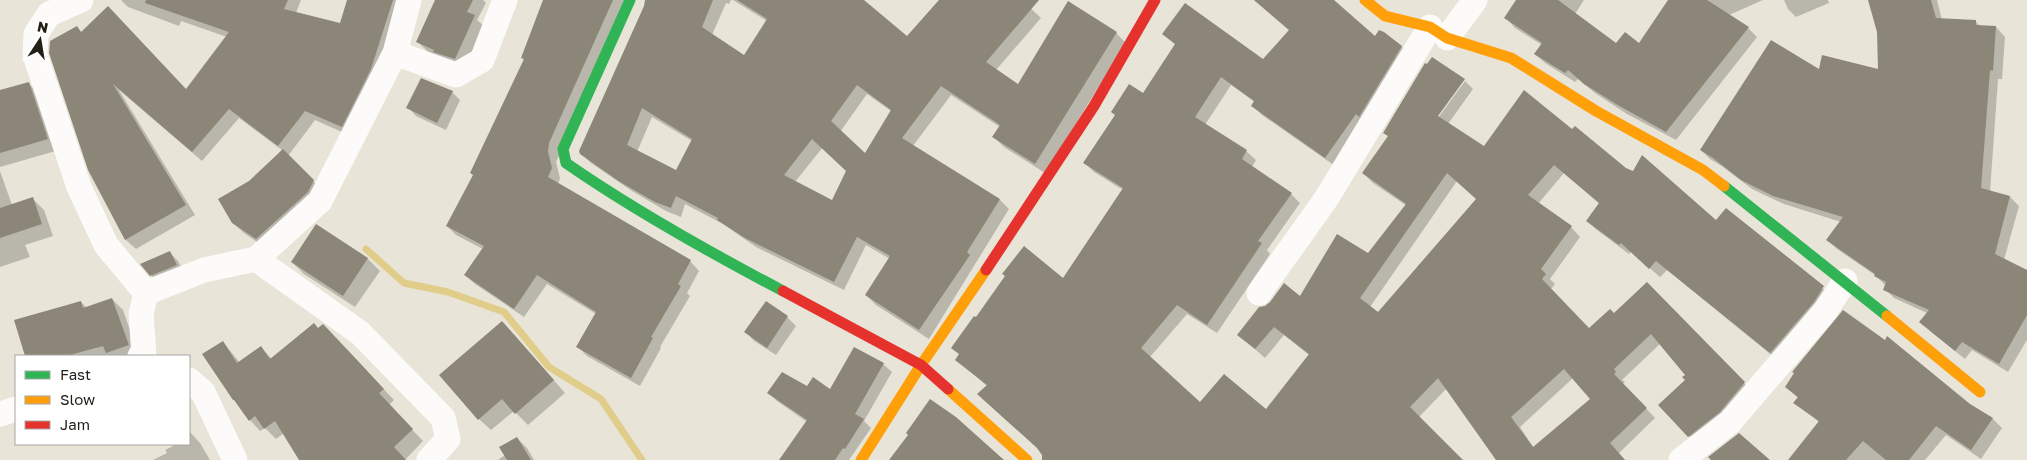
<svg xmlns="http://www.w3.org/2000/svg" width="2027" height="460" font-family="'Golos Text',sans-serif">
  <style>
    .shadow { fill: #0003; fill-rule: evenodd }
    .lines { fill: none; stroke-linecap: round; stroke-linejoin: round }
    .stream { stroke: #e0cd8a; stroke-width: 7 }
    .building { fill: #8b8678; fill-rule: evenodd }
    .street { stroke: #fcfbf9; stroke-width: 25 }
    .fast { stroke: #30b455; stroke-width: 11 }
    .slow { stroke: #ff9f0a; stroke-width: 11 }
    .jam { stroke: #e5322d; stroke-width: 11 }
  </style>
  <rect width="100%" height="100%" fill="#e8e4d8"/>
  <path class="shadow" d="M121,0H301L296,13L341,25L348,0H406L351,136L315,120L288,156L324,192L267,249L244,233L233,223L250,182L282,150L239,118L202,161L119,90L195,215L136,249L126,240L89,169L77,27L82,33L186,91L227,37L181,21L179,26L128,7Z
    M437,0H483L486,3L477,20L484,26L465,68L428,52L418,42Z
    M545,0H627L556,162L560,178L558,184L690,261L699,271L687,293L690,296L660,347L661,348L640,386L587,356L578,347L596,314L547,284L524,317L475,284L465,275L483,249L456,235L447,226L474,175L525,61L522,58Z
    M646,0H731L729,4L726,3L712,35L744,57L767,21L733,0H862L907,38L939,0H1030L1027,5L1041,18L996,70L1019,86L1068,2L1116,33L1126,43L1045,173L1004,147L994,137L1000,127L951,95L913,146L1000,200L1009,209L929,339L876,305L866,295L890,259L866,245L844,290L756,247L723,224L685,204L681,217L666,211L632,191L591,163L581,153L645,7ZM867,94L891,111L865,155L840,132ZM652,117L692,141L677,172L637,152ZM823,147L848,171L832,202L795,182Z
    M1254,0H1332L1375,38L1401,46L1411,56L1335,166L1262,115L1253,106L1255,102L1231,85L1205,125L1246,151L1256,160L1252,167L1291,194L1300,203L1267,250L1270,254L1217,333L1187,314L1150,357L1200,404L1266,411L1309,355L1284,335L1265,358L1239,335L1368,254L1407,206L1373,183L1363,173L1433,121L1435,122L1465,81L1473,89L1448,124L1484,148L1572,131L1625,169L1716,222L1726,210L1833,297L1780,362L1667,270L1660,277L1631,252L1629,254L1597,230L1587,221L1600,204L1564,173L1538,204L1571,227L1580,237L1550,279L1555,284L1551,289L1590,330L1614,315L1647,284L1754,393L1698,445L1689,436L1686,375L1661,343L1622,380L1625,382L1623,384L1655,418L1619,453L1625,460H1498L1447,388L1419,417L1461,460H1043V455L987,386L957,360L960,355L953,348L1063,280L1123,190L1094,172L1085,163L1143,95L1176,45L1164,34L1263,60L1290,31ZM1457,181L1477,199L1378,314L1370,307ZM1573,378L1591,399L1534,448L1520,427Z
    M1518,0H1584L1575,14L1616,45H1639L1669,0H1763L1729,15L1748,28L1757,37L1676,140L1627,114L1595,93L1578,79L1575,82L1545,63L1535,54L1542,45L1515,28L1506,18Z
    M1784,0H1828L1829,3L1796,17L1788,9Z
    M1869,0H1937L1942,20L1976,22L1981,27H1996L2005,37L2002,79H1998L1990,192L2010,197L2019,206L2004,260L2027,271V340L2008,372L1972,350L1965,359L1930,331L1927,313L1894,298L1885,289L1886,286L1875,275L1837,249L1828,240L1841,222L1784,204L1752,189L1723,167L1710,159L1701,150L1819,71L1880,70L1878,31Z
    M29,84L40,95L59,150L0,167V92Z
    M452,92L460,100L446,130L416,116L408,107Z
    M0,171L12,205L33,199L44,210L53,236L25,245L30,257L0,267Z
    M317,226L368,259L380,271L355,307L304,274L292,262Z
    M170,253L178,261L185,274L160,284L151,275Z
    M112,299L123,310L139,356H26L16,320L81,302L87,308Z
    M766,303L787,317L796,326L776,355L754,341L746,332Z
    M319,330L334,337L394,400L389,405L423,441L405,460H301L284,433L276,439L265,428L260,431L250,420L223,342L240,363L261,348L272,359Z
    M514,335L565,393L528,425L514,411L491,430L479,419Z
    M855,349L883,364L892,372L864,421L871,428L849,460H781L807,422L777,401L769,393L807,388L830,391Z
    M1786,387L1969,405L1993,419L2002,428L1981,459L1946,435L1925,460H1789L1820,423L1795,403L1798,398Z
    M190,432L200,443L210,460H153L167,453L165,450L173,446L172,444H189Z
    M517,438L527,448L534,460H498L505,455Z"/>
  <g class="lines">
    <path class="stream" d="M366,249L404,283L448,292L504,312L549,367L601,399L642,460"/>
  </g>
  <path class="building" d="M146,0H288L284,9L340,23L347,0H393L371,69L342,127L305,111L278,146L229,109L192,152L113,84L186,205L125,240L88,170L49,53L50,41L77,26L81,32L108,6L186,89L229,32L145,3Z
    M435,0H473L467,12L475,15L455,59L433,52L434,50L416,42Z
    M543,0H613L549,143L548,152L552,168L548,177L691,260L678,284L681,286L651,337L653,338L631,378L576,347L596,312L537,275L514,309L464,275L484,246L446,226L473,175L470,173L524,59L521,58Z
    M645,0H713L702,27L744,55L767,19L737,0H864L907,36L939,0H1039L986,62L1018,84L1068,1L1117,32L1035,164L992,137L1000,125L941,86L902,138L1000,199L967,252L970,255L919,330L865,295L890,256L857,237L834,282L745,238L717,220L718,218L676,196L671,208L655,202L620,182L580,154L579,151L644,6ZM857,85L891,110L865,153L831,121ZM642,108L692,139L676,170L627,145ZM812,139L846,171L832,200L784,175Z
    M1254,0H1334L1375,36L1379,30L1384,32L1402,46L1359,117L1356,114L1325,158L1251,106L1254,101L1221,77L1195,117L1247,150L1242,159L1292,193L1258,241L1262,243L1207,325L1177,305L1141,348L1200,402L1224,374L1266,409L1309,354L1274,327L1255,349L1237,335L1259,307L1265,306L1270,302L1284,283L1300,296L1337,234L1368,253L1406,204L1362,173L1388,136L1383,133L1425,63L1427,64L1432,57L1465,79L1438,116L1484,146L1524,90L1572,129L1575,126L1626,168L1633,171L1642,155L1716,220L1726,208L1824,286L1814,302L1770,353L1656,261L1649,269L1621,243L1619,245L1586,221L1599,203L1554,165L1528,195L1572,226L1541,269L1546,274L1542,279L1589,328L1610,309L1614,313L1647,282L1745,382L1720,412L1688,437L1658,405L1685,380L1682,377L1685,375L1651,334L1614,369L1616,372L1614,374L1647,408L1610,443L1625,460H1496L1438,378L1410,407L1463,460H1042V455L1037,448L977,394L987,385L955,360L959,354L951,348L974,316L976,317L1005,276L1002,274L1024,246L1063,278L1123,188L1083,163L1115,115L1111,112L1129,84L1143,93L1175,44L1162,34L1185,3L1263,59L1289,30ZM1447,173L1476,199L1378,312L1360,298ZM1564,369L1590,399L1533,447L1511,417Z
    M1516,0H1558L1616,43L1625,32L1639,43L1668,0H1707L1749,27L1666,132L1616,104L1584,84L1568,70L1565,73L1534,54L1542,43L1504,18Z
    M1868,0H1931L1936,18L1976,20V25L1996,26L1993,71L1990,70L1981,188L2010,196L1995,254L2027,270V315L1999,364L1962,342L1955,351L1919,322L1929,310L1883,290L1886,282L1874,276L1875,274L1826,240L1843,217L1773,196L1741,180L1713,158L1700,150L1771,40L1819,69L1822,55L1878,69L1877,32Z
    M421,78L453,91L437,123L406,108Z
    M29,82L48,139L0,153V90Z
    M283,149L314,180L308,192L256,239L232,223L218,199L249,181Z
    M33,197L42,224L0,238V208Z
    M316,224L368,258L343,296L291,262Z
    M170,251L177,265L150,276L140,264Z
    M112,298L129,345L106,353L103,346L66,356H25L14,320L81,301L83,308Z
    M766,301L788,316L767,348L744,332Z
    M1843,310L1885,340L1887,336L1970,404L1993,418L1971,450L1936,426L1909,460H1886L1863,441L1846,460H1788L1819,421L1793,403L1798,397L1785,387L1794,373L1792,372Z
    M502,321L554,380L515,414L502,399L478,420L439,375Z
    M314,323L318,328L323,324L325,326L358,361L384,389L379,393L413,429L394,447L406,460H299L275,421L264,429L255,416L249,421L234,400H233L202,354L223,341L237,363L261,346L270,359Z
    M854,347L884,363L855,414L864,419L845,449L843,448L835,460H779L807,420L767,393L782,372L807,386L813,377L830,389Z
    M930,399L956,417L1004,460H889L908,435L906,433Z
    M1739,433L1770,460H1711L1708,457Z
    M517,437L531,460H507L499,447Z"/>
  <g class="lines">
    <path class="street" d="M81,0L49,14L36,34L35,55L79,187L106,245L146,293
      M1447,38L1475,0
      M395,53L456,75L482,60L505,0
      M256,259L360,333L443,418L448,439L429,460
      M146,293L204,270L256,259L320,201L395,53L409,0
      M1259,293L1326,199L1430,27
      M140,356L144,355L141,314L146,293
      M189,380L203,392L235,460
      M0,414L16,409
      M1681,460L1730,422L1825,311L1845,281"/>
    <path class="fast" d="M630,0L563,149L566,163C635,211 709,252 783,291
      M1724,186L1887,316"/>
    <path class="slow" d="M1365,0L1385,16L1430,27L1447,38L1511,58L1596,111L1703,170L1724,186
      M1887,316L1980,392
      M948,389L1027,460
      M861,460L921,365L986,270"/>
    <path class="jam" d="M986,270L1094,106L1155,0
      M783,291L921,365L948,389"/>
  </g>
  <rect x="15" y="355" width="175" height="90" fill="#ffffff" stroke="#a6a5a2"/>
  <rect x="25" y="371" width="25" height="8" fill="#30b455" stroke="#a6a5a2"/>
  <text x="60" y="380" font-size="15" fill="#211f16">Fast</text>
  <rect x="25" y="396" width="25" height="8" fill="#ff9f0a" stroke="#a6a5a2"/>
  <text x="60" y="405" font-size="15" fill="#211f16">Slow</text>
  <rect x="25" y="421" width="25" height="8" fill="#e5322d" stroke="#a6a5a2"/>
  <text x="60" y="430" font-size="15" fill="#211f16">Jam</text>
  <g transform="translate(40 40) rotate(12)" stroke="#ffffff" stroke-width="4" paint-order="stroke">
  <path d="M0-4L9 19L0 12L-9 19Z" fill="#211f16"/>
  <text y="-8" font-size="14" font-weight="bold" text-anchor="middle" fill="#211f16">N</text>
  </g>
</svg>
